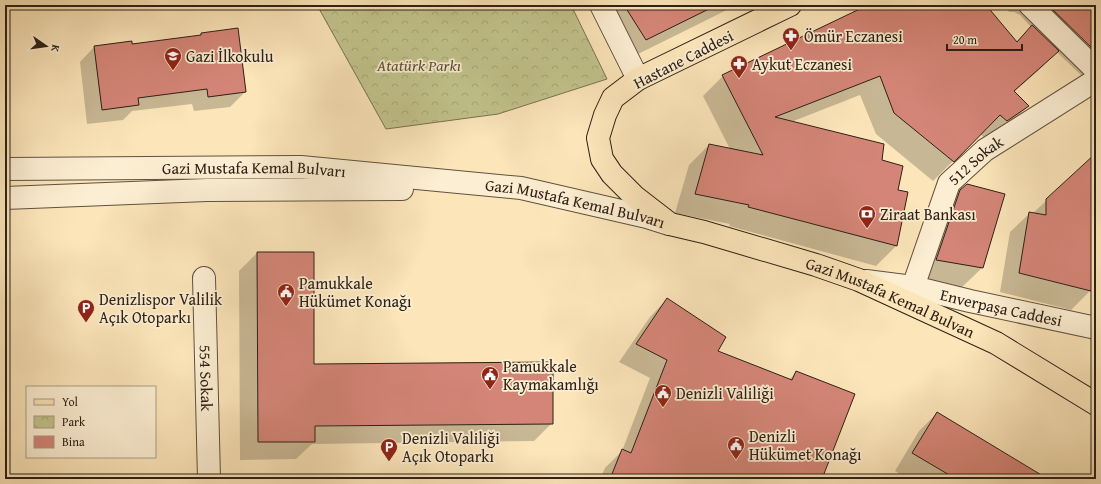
<svg xmlns="http://www.w3.org/2000/svg" width="1101" height="484" font-family="'Gentium Book Plus',serif">
  <style>
    .park { fill: url(#park-crowns); stroke: #787251 }
    .shadow { fill: #0003 }
    .building { fill: #d48577; stroke: #2e2016 }
    .lines { fill: none; stroke-linecap: round; stroke-linejoin: round }
    .minor-casing { stroke: #61513f; stroke-width: 24 }
    .major-casing { stroke: #2e2016; stroke-width: 24 }
    .minor { stroke: #fceed2; stroke-width: 22 }
    .major { stroke: #fbe5b9; stroke-width: 22 }
    .labels { text-anchor: middle; stroke-width: 3.5; stroke-linejoin: round; paint-order: stroke }
    .poi-label { font-size: 16px; fill: #2e2016; stroke: #fceed2; text-anchor: start }
    .street-label { font-size: 16px; fill: #2e2016; stroke: #fceed2 }
    .park-label { font-size: 16px; font-style: italic; fill: #5a5139; stroke: #fceed2 }
  </style>
  <defs>
    <pattern id="park-crowns" width="20" height="18" patternUnits="userSpaceOnUse"><rect width="20" height="18" fill="#c2c38c"/><path d="M2 6a3 3 0 1 1 6 0M12 15a3 3 0 1 1 6 0" fill="none" stroke="#a7a778"/></pattern>
  </defs>
  <rect width="100%" height="100%" fill="#fbe5b9"/>
  <filter id="stains"><feTurbulence type="fractalNoise" baseFrequency=".005" numOctaves="4"/><feColorMatrix values="0 0 0 0 .2 0 0 0 0 .09 0 0 0 0 .02 0 0 0 .5 -.17"/></filter>
  <radialGradient id="worn" r=".72"><stop offset=".6" stop-color="#630" stop-opacity="0"/><stop offset="1" stop-color="#630" stop-opacity=".3"/></radialGradient>
  <path class="park" d="M317,5H571L607,79L498,114L386,129Z"/>
  <path class="shadow" d="M589,5H737L624,61Z
    M870,5H985L1016,42L1031,27L1020,15L1014,12H1009L1003,5H1096V93L1089,87L1086,80L1057,52L1038,71L1014,92L1028,106L1008,126L987,140L980,134L933,181L876,134L860,95L791,122L881,161L896,191L907,193L896,246L876,266L729,226L730,224L675,213L689,165L709,145L730,149L703,96L723,76Z
    M201,34L245,92L230,107L194,111L192,104L132,111L123,120L87,124L80,62L94,47L131,45L198,36Z
    M1096,155V276L1090,291L1071,310L1000,292L1010,232L1030,213H1033Z
    M960,191L982,268L960,289L915,281L938,213Z
    M257,253L313,365L552,423L534,441L312,444L296,459L240,460L239,271Z
    M667,299L716,352L789,380L796,372L821,479H600L605,468L622,451L650,378L619,362L650,317Z
    M937,413L1046,479H908L895,471L919,431Z"/>
  <path class="building" d="M624,5H717L646,40Z
    M868,5H986L1017,42L1032,25L1059,51L1014,91L1029,106L1007,121L1000,115L954,162L894,113L880,76L775,117L884,144L882,160L903,166L898,190L908,192L897,246L748,207L749,205L695,194L709,144L763,155L722,75Z
    M1049,5H1096V52L1049,6Z
    M238,28L246,92L208,97L207,89L138,98L139,105L102,110L94,46L132,41V44L201,35V33Z
    M1096,153V279L1091,291L1019,273L1029,212L1046,215V199Z
    M967,184L1005,194L983,268L936,260L960,190Z
    M257,252H314V364L553,362V424L315,426V442H258Z
    M667,298L726,337L718,351L792,380L796,371L855,394L822,479H610L622,449L631,453L667,360L636,344Z
    M937,412L1048,479H956L912,453Z"/>
  <g class="lines">
    <defs>
      <g id="minor">
        <path d="M601,5L638,79"/>
        <path d="M1030,5L1096,70"/>
        <path id="s1" d="M5,169L301,167L521,188L647,217L669,224"/>
        <path d="M5,198L207,190L402,189"/>
        <path id="s2" d="M204,278L209,479"/>
        <path id="s3" d="M866,281L913,287L970,301L1096,328"/>
        <path id="s4" d="M913,287L949,183L985,150L1096,80"/>
      </g>
      <g id="major">
        <path id="s5" d="M790,5L638,79L613,98L605,115L598,138L602,159L612,174L635,197L670,224L704,232L816,265L859,280L996,343L1096,404"/>
      </g>
    </defs>
    <use href="#minor" class="minor-casing"/>
    <use href="#major" class="major-casing"/>
    <use href="#minor" class="minor"/>
    <use href="#major" class="major"/>
  </g>
  <defs>
    <symbol id="pharmacy-pin" viewBox="-11 -11 22 30"><path d="M0 17L-7.5 6A9.5 9.5 0 1 1 7.5 6Z" fill="#8f2418" stroke="#fceed2"/><path d="M-2-6h4v4h4v4h-4v4h-4v-4h-4v-4h4Z" fill="#fff"/></symbol>
    <symbol id="school-pin" viewBox="-11 -11 22 30"><path d="M0 17L-7.5 6A9.5 9.5 0 1 1 7.5 6Z" fill="#8f2418" stroke="#fceed2"/><path d="M0-5L7-2L0 1L-7-2ZM-4 1L0 2.5L4 1V4Q0 6-4 4Z" fill="#fff"/></symbol>
    <symbol id="bank-pin" viewBox="-11 -11 22 30"><path d="M0 17L-7.5 6A9.5 9.5 0 1 1 7.5 6Z" fill="#8f2418" stroke="#fceed2"/><path d="M-6-4H6V4H-6ZM0-2.3a2.3 2.3 0 1 0 0 4.6a2.3 2.3 0 1 0 0-4.6Z" fill="#fff"/></symbol>
    <symbol id="civic-pin" viewBox="-11 -11 22 30"><path d="M0 17L-7.5 6A9.5 9.5 0 1 1 7.5 6Z" fill="#8f2418" stroke="#fceed2"/><path d="M-.6-6.5H3V-4.5H.6V-3L4-1V1h2V6H-6V1h2V-1L-.6-3ZM-1.2 2.5V6h2.4V2.5Z" fill="#fff"/></symbol>
    <symbol id="parking-pin" viewBox="-11 -11 22 30"><path d="M0 17L-7.5 6A9.5 9.5 0 1 1 7.5 6Z" fill="#8f2418" stroke="#fceed2"/><path d="M-3.5-5.5H1a3.5 3.5 0 0 1 0 7H-1V5.5H-3.5ZM-1-3.4V-.6H.8a1.4 1.4 0 0 0 0-2.8Z" fill="#fff"/></symbol>
  </defs>
  <g fill-rule="evenodd">
    <use href="#pharmacy-pin" x="781" y="26" width="20" height="27"/>
    <use href="#school-pin" x="163" y="46" width="20" height="27"/>
    <use href="#pharmacy-pin" x="729" y="54" width="20" height="27"/>
    <use href="#bank-pin" x="857" y="204" width="20" height="27"/>
    <use href="#civic-pin" x="276" y="282" width="20" height="27"/>
    <use href="#parking-pin" x="76" y="298" width="20" height="27"/>
    <use href="#civic-pin" x="480" y="365" width="20" height="27"/>
    <use href="#civic-pin" x="653" y="383" width="20" height="27"/>
    <use href="#civic-pin" x="726" y="435" width="20" height="27"/>
    <use href="#parking-pin" x="379" y="437" width="20" height="27"/>
  </g>
  <g class="labels">
    <g class="poi-label">
      <text x="804" y="42">Ömür Eczanesi</text>
      <text x="186" y="62">Gazi İlkokulu</text>
      <text x="752" y="70">Aykut Eczanesi</text>
      <text x="880" y="220">Ziraat Bankası</text>
      <text x="299" y="289">Pamukkale<tspan x="299" dy="18">Hükümet Konağı</tspan></text>
      <text x="99" y="305">Denizlispor Valilik<tspan x="99" dy="18">Açık Otoparkı</tspan></text>
      <text x="503" y="372">Pamukkale<tspan x="503" dy="18">Kaymakamlığı</tspan></text>
      <text x="676" y="399">Denizli Valiliği</text>
      <text x="749" y="442">Denizli<tspan x="749" dy="18">Hükümet Konağı</tspan></text>
      <text x="402" y="444">Denizli Valiliği<tspan x="402" dy="18">Açık Otoparkı</tspan></text>
    </g>
    <g class="street-label">
      <text transform="translate(683 59) rotate(-27)" y="6">Hastane Caddesi</text>
      <text dy="6" stroke="none"><textPath href="#s4" startOffset="145">512 Sokak</textPath></text>
      <text dy="6" stroke="none"><textPath href="#s1" startOffset="249">Gazi Mustafa Kemal Bulvarı</textPath></text>
      <text dy="6" stroke="none"><textPath href="#s1" startOffset="573">Gazi Mustafa Kemal Bulvarı</textPath></text>
      <text dy="6" stroke="none"><textPath href="#s5" startOffset="592">Gazi Mustafa Kemal Bulvan</textPath></text>
      <text dy="6" stroke="none"><textPath href="#s3" startOffset="138">Enverpaşa Caddesi</textPath></text>
      <text dy="6" stroke="none"><textPath href="#s2" startOffset="100">554 Sokak</textPath></text>
    </g>
    <g class="park-label">
      <text x="419" y="71">Atatürk Parkı</text>
    </g>
  </g>
  <rect width="1101" height="484" fill="none" stroke="#fbe5b9" stroke-width="20"/>
  <rect x="6" y="6" width="1089" height="472" fill="none" stroke="#2e2016" stroke-width="2"/>
  <rect x="10" y="10" width="1081" height="464" fill="none" stroke="#2e2016"/>
  <rect x="26" y="386" width="130" height="72" fill="#fceed2" stroke="#aa9c87"/>
  <rect x="34" y="399" width="20" height="6" fill="#fbe5b9" stroke="#aa9c87"/>
  <text x="62" y="406" font-size="12" fill="#2e2016">Yol</text>
  <rect x="34" y="416" width="20" height="12" fill="url(#park-crowns)" stroke="#aa9c87"/>
  <text x="62" y="426" font-size="12" fill="#2e2016">Park</text>
  <rect x="34" y="436" width="20" height="12" fill="#d48577" stroke="#aa9c87"/>
  <text x="62" y="446" font-size="12" fill="#2e2016">Bina</text>
  <g transform="translate(46 46) rotate(103)" stroke="#fceed2" stroke-width="3" paint-order="stroke">
  <path d="M0-3L7 15L0 10L-7 15Z" fill="#2e2016"/>
  <text y="-6" font-size="11" font-weight="bold" text-anchor="middle" fill="#2e2016">K</text>
  </g>
  <path d="M947 44v6h75v-6" fill="none" stroke="#2e2016" stroke-width="2"/>
  <text x="953" y="44" font-size="12" fill="#2e2016" stroke="#fceed2" stroke-width="3" paint-order="stroke">20 m</text>
  <rect width="100%" height="100%" filter="url(#stains)"/>
  <rect width="100%" height="100%" fill="url(#worn)"/>
</svg>
